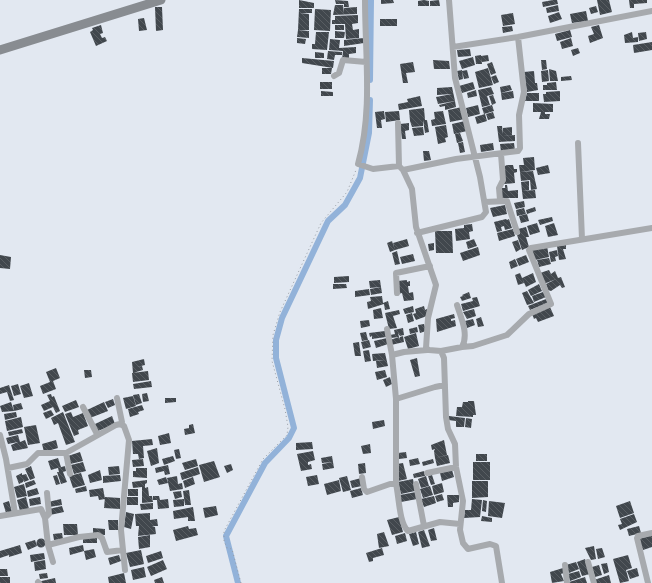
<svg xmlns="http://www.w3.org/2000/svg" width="652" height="583" font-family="Raleway,sans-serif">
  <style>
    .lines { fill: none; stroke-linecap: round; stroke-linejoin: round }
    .canal { stroke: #92b2d9; stroke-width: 6 }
    .building { fill: url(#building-back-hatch) }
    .path { stroke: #979ca3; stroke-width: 1; stroke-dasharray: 1 3; stroke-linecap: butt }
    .minor { stroke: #a7aaae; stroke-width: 6 }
    .secondary { stroke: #888c91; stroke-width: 9 }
  </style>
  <defs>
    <pattern id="building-back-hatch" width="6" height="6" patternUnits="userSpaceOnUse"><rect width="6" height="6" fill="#41474d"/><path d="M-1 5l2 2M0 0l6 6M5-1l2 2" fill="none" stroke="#595e63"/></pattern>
  </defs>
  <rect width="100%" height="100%" fill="#e2e8f1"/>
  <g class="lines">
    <path class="canal" d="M370,80L371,0
      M238,583L226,536L265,463L289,438L294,428L276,358V340L282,318L328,221L345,205L360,178L369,133L370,100"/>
  </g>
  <path class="building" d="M299,0L314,3V8H299Z
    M335,0L348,1L349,7H344V4H336Z
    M381,0H393L394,3L381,4Z
    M424,0L429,1V6H418V1Z
    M439,0L440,6H430V1Z
    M553,0H557L558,4L543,7L542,2Z
    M597,0H609L612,12L600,15Z
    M629,0H647V3L634,4V8H630Z
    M335,5H343L344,13V8L357,7V14L333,15Z
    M558,5L559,11L547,13L546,8Z
    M596,6L598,12L591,14L589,8Z
    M155,7H162L163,30L156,31Z
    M299,9H312V13H300L309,14V30H298Z
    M315,9L331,10L330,31L314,30Z
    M586,11L588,21L572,23L570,14Z
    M559,12L562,19L550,23L548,16Z
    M513,13L515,24L503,26L501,15Z
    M358,15V23L352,24L353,30L359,29V38L346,39L345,24H332V20H335V16Z
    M144,18L147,30L139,31L138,19Z
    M380,19H397V26H380Z
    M101,25L103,33L100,34L102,38L105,37L107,41L96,46L90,32L93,30L92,28Z
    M335,25H344V30H335Z
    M599,25L603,38L590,43L588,36L594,34L591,27Z
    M512,26L513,31L503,33L502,27Z
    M298,30L309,31V38L297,37Z
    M570,30L572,37L557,41L555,34Z
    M335,31L345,32L344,38H335Z
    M316,32H329L327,50L312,49V44H315Z
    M632,32L633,38L638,37V42L625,43L624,35Z
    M646,32L647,39L639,41L638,33Z
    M297,38L306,39L305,44L297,43Z
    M364,38V43L344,46V40Z
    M571,38L573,46L562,49L560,42Z
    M330,39L340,40L339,48L356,47V53L349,54V60H342L343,51L329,50Z
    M652,42V50L634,53L633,45Z
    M578,48L580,53L573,56L571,50Z
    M470,49L471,56L458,57L457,50Z
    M328,51L342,52V55H335L334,60L327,59Z
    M315,52L324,53V58H315Z
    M481,55L482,64H476L475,56Z
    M488,55L489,61L482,62L481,56Z
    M473,57L475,65L462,69L459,61Z
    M302,58L334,61L333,68L302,63Z
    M433,60L449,61L450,69H434Z
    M541,60H546L547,69L542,70Z
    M413,62L415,72L406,73L408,83H403L400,64Z
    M492,62L496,73L491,75L487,64Z
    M322,68H332L331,74H322Z
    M488,68L493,85L479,88L475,72Z
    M549,69L556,71L558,81H550Z
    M462,70L463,79L459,80L457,71Z
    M467,70L469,78L464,79L462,71Z
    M548,70L549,81L542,82L541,71Z
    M534,71L535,83H537L538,90L527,92L524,72Z
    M496,75L499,82L494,84L491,77Z
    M571,76L572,80L561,81V77Z
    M320,82H332V89H320Z
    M473,82L475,89L462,93L459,86Z
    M556,82L557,90H543V85H547V83Z
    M510,85L512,90L501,93L500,87Z
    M452,87L455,101L438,104L436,97L452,94L437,95V88Z
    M491,87L494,94L487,96L490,105L482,107L478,90Z
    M476,90L477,96L468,98L467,93Z
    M321,91L333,92V96H321Z
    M513,91L514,98L502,100L501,93Z
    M560,91V101L544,102L543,94H546V92Z
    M527,93H539V101H525Z
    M493,95L496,103L492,105L489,96Z
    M420,96L422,106L399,110L398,104L408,102L407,99Z
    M455,101L456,107L445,110V106L440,107L439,105Z
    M533,103L553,104V112H545V114H550L549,119H539L541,112H533Z
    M478,105L480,114L468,117L466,108Z
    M492,105L494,111L484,114L482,108Z
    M462,107L465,119L450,122L448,110Z
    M424,108L425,120H427L429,132L425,133L423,120V126L412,127L410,121L409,110Z
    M384,111L385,119L381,120L382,128H377L375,112Z
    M399,111L400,120L386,122L385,112Z
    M443,111L446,124L432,126L431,120L435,119L434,112Z
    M493,112L495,118L488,120L486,114Z
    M485,114L487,121L477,124L475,117Z
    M465,121L467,131L454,134L452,124Z
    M409,123V130L405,131L406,139H402L400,124Z
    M446,125L448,137L445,138L446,142L438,144L435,127Z
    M497,126H502L503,134V128L512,127V135L503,136L515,135V141L499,142Z
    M423,127L424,135L414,136L412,128Z
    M460,133L463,141L457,143L455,134Z
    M463,142L465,152L460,153L458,143Z
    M493,143L494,150L481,152L480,145Z
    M514,143L515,151L501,152L500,144Z
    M423,151H429L431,160L424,161Z
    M534,157L535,170L520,172L519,165H524L523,158Z
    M507,165H513L514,169H517V172L514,173L515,183L504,184L503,167Z
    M548,165L550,173L538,175L536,168Z
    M533,171L537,189L531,190L530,180L521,181L520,172Z
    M529,181V190L522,191L521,182Z
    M505,185H507L508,191L518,190V198H501L500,188H505Z
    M535,190L536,198L523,199L522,191Z
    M524,201L525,207L516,209L514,203Z
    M505,205L507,214L493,217L490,208Z
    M535,207L536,211L527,214L526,210Z
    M524,208L526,214L517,216L516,210Z
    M527,214L529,221L521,223L519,216Z
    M552,217L553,221L540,225L538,220Z
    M506,219L507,220L509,219L512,228L505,230L504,226L501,227L502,231L497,232L494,222Z
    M537,223L540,232L530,235L527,226Z
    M554,223L558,235L548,237L545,226Z
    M472,224L473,231L469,232L470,239L456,241L455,229L464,228V225Z
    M526,227L529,237H526L529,247L522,250L517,235L520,234L518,229Z
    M513,229L515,236L499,241L497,233Z
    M435,231H452L453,253H436Z
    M407,239L409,246L395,250L393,243Z
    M474,239L477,246L468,249L466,242Z
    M518,240L521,249L516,252L512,242Z
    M392,241L395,250L390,252L387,243Z
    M434,243V250L429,251L428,244Z
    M566,245V249H563L566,259L559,260L557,246Z
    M547,246L549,257L535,260L532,250Z
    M478,247L480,255L463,261L460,253Z
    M557,250L558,256L555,257L556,261L551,262L549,252Z
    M397,251L400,264L395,265L392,253Z
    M413,254L415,261L402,264L400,257Z
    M0,255L11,257L10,269L0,268Z
    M526,255L529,262L519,266L516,259Z
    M549,258L551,264L539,267L537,260Z
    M515,259L518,266L511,269L509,262Z
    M549,270L551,274L555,271L558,278L561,277L565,287L562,288L560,285L551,291L548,290L546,284L556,279L544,284L540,273Z
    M520,273L524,283L518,285L515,275Z
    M533,273L536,282L526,287L522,278Z
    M349,276V282L334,283V277Z
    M380,280L381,287L370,288L369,281Z
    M407,280V282L410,281V286H408L409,293L413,292L414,300L404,301L402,293L398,294L397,281Z
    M333,284H346L347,288L333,289Z
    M539,284L542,291L531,296L528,290Z
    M381,287L382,293L371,295L370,289Z
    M369,289L370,295L355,297V291Z
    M527,291L534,303L527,305L522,293Z
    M469,292L471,298L462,301L460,297L463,296L462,295Z
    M543,292L546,297L534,302L532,296Z
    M382,296L383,303L388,301L390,309L385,310L384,304L368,309L367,302L371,301L370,297Z
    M477,297L480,306L463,311L461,304L473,301L472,298Z
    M546,299L548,303L530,310L528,306Z
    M413,306L414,312L405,314L403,309Z
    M424,306L425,310L427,309V316L416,320L413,314L416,313L415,309Z
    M550,307L554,316L538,322L536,318L534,319L532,314Z
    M381,308L383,318L374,319L373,310Z
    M474,309L476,316L467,319L463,312Z
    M399,310L400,314L393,316L397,328L389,329L385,313Z
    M412,313L414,321L408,323L406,315Z
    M454,314L455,318L451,319V321L455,320L456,326L437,332L436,319Z
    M481,317L484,326L478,327L476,319Z
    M473,319L475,325L467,328L465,321Z
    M369,320L370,326L361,328L360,321Z
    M424,324L426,331L420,333L418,325Z
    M417,327L418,332L410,334L409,329Z
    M403,328L404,335L400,336L398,333L399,337L391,338L390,335L395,334L394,330Z
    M385,331L386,337L372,339V336L370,337L369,333Z
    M366,332L368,340L362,341L360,333Z
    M416,333L419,346L408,349L404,337Z
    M403,336L404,342L391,345L390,340L399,337L400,339V337Z
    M387,338L388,344L376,348L374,341Z
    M369,340L371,347L363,349L361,342Z
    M359,342L361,356H355L353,343Z
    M369,350L371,361L365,362L363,351Z
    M385,353L388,366L377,368L376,361L384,360L373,361L372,354Z
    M417,358L420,376L415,377L410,360Z
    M144,359L145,365L137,367L142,366L143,370L133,373L132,362Z
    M56,368L60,378L53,381L56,389L43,394L40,386L50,382L46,372Z
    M84,370H91L92,377L85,378Z
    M385,370L387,377L377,380L375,372Z
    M148,371L149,380L133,382L132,373Z
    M390,377L392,384L386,387L383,380Z
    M151,381L152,387L134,389L133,384Z
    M29,383L33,396L24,398L20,386Z
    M18,384L21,394L14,396L11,386Z
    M9,385L14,400L10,401L7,392L0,394V388Z
    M147,393L149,401L143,402L142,394Z
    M51,394L52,397L54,396L60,411L56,413L53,407L44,411L41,405L50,401L47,395Z
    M139,394L142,403L136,405L133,395Z
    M133,396L136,406L126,409L123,398Z
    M165,398H176V402L165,403Z
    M113,399L115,405L108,408L105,402Z
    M76,400L79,407L65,412L62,406Z
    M468,401H474L476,415H473V417L456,416L457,407H462L463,402H468Z
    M11,402L14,411L2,412L0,406Z
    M104,402L108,411L90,418L87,410Z
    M21,403L23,409L14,411L13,405Z
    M142,405L144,410L138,412L139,414L130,417L128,409Z
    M51,410L54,415L46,419L43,413Z
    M16,412L17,417L5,420L4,414Z
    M63,412L75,442L66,445L58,423L54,425L51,418Z
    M71,412L73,417L83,413L88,426L78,430L79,434L74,436L65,414Z
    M112,416L115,424L98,431L95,424Z
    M449,416L465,418L464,427H456V421L448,420Z
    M21,417L23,427L7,431L5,421Z
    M466,418L472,419L471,428L465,427Z
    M384,420L385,426L373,429L372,422Z
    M193,424L195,433L185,435L184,429L189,428V425Z
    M36,425L40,443L28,445L24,427Z
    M22,429L23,433L9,436L8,432Z
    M169,433L171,443L160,445L158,436Z
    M18,435L20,442L25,440L28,448L13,451L11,445L18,442L8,444L6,438Z
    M152,439L153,445L143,446L144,458L139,459L138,454H133L132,441Z
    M56,440L58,448L44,452L42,444Z
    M444,440L447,455L435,458L434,451L435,449L432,450L431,445Z
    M312,442L313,449L296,450V443Z
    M370,444L371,453L363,454L361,446Z
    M157,448L159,463L151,466L147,451Z
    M179,449L181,458L176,459L174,450Z
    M313,451L315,460L308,462V465L311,464L312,469L301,471L297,454Z
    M80,452L83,461L70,464L68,456Z
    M406,452L407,458L399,459L398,453Z
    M476,454H487V461H476Z
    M448,455L450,463L437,466L435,458Z
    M173,456L175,461L164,465L162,459Z
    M332,456L333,462L322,463L321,458Z
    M58,458L61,467L51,470L48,461Z
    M418,458L420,464L410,466L409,460Z
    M143,459L144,466L133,467L132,460Z
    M196,459L198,466L185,470L182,463Z
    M433,459L434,463L423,466L422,462Z
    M214,461L220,477L204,482L199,465Z
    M83,462L86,471L74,474L71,465Z
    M333,462L334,468L323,470L322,464Z
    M473,462H490V480H473Z
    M365,463L366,473L359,474L358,464Z
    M403,463L407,479L398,481L397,464Z
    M231,464L233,470L227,473L224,466Z
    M168,465L170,474L165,475L164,471L156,473L155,468Z
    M31,466L35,478L30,480L25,469Z
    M65,466L66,471L63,472L67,482L61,484L57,472H59L58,468Z
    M119,466L120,474L109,475L108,467Z
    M198,467L200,474L182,480L180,473Z
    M136,468H147V478L133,477V471H136Z
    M100,470L102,480L90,483L88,475Z
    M452,470L454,477L442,481L440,473Z
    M424,471L425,476L414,478L413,474Z
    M22,473V475L26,474L29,480L24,482L23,480V482L19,484L16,476Z
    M81,473L85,485L73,488L69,476Z
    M57,475L60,484L56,485L53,476Z
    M120,475L121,481L103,483V476Z
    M317,475L319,484L308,486L306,477Z
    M432,475L435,484L431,485L428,476Z
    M177,476L178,484L182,483L183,489L170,491L167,478Z
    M347,476L351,490L343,492L339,478Z
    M426,476L429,486L421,488L418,479Z
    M166,477L168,483L159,485L157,480Z
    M193,477L195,484L185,488L183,481Z
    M361,478L362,486L352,488L350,481Z
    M413,479L415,491L401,494L398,482Z
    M34,480L36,484L26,488L25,483Z
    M147,480V483L145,484V488L148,487L149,496H152L153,502L142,503V487L133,488L132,482Z
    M339,480L341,491L327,495L324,484Z
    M472,481H488V497L472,498Z
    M442,483L444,492L434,495L432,486Z
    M24,484L27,496L17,498L14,487Z
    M86,486L87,491L76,493L75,489Z
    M430,486L433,495L423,498L420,489Z
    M37,488L39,494L28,497L27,491Z
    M103,488L105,499L99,500L98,496L90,497L89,490Z
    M361,488L363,495L352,498L350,491Z
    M128,489H138V496H128Z
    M189,490L191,505H185L183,491Z
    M181,491L182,497L175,499L173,492Z
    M416,492L417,499L401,502L400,495Z
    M442,494L444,500L437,502L435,496Z
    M447,495H459V502L453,503V507H448Z
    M153,496H159L160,500L168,499L169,508L158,509L157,500H153Z
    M434,496L436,503L424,507L421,499Z
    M26,497L29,509L20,511L17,500Z
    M40,497L41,504L30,506L29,499Z
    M105,497L120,498V509L104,508Z
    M127,497H138V505H127Z
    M61,499L62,505L49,507L48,502Z
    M184,499V506L174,507L173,500Z
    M472,499L482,500L480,517L464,518L465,510H471Z
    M483,500L487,501L486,512L482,511Z
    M9,501L12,512L6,513L3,503Z
    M489,501L505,503L502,518L488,516Z
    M630,501L634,513L620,518L616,506Z
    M153,503V509L141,510L140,504Z
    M62,506L64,512L50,515L49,509Z
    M216,506L218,515L205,518L203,508Z
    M193,507L195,521H188V517L174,519L173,511Z
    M126,512L134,514L131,529L124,527Z
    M150,513V520L157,519L158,526H152L155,527L156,534L138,536L139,526H136L135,514Z
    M634,514L637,522L620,530L618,525L622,524L620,519Z
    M482,516L492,518V522L481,521Z
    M399,517L403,532L392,535L387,520Z
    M108,520H118V530H109Z
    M63,524H77L78,535H64Z
    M188,526L189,529L196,528L198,535L176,541L173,530Z
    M639,526L641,533L629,536L627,529Z
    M93,528L105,529V535L93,534Z
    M434,528L437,540L431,541L428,530Z
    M424,530L430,546L422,548L418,532Z
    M384,532L389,546L379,548L377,534Z
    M416,532L419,544L413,546L409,534Z
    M62,533L63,539L54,540L53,534Z
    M405,533L407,541L397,544L395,536Z
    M150,535V547L139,549L138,537Z
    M652,535V547L643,550L639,539Z
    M83,537H97V543H83Z
    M36.5 543a4.5 4.5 0 1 1 9 0a4.5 4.5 0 1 1-9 0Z
    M35,540L37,546L28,550L25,543Z
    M20,545L22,553L9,557V555L0,558V551Z
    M83,545L84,551L70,555L69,548Z
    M594,546L596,559L591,560L585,548Z
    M382,548L384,555L373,558V561L369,562L366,553Z
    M602,548L605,557L598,559L596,549Z
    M94,549L96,557L86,560L84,551Z
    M141,550L144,564L130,567L126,553Z
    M161,551L163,558L148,563L146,556Z
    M44,553L45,559L31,562L30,555Z
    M119,555L121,561L110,565L108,558Z
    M628,555L632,568L626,570L629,581L620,583L613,559Z
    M585,559L590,574L582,576L577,562Z
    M45,560L46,569L35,571L34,562Z
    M163,560L167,569L151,576L147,567Z
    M576,562L579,569L569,573L566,565Z
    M607,563L609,572L604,574L601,564Z
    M599,565L602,575L595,577L592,567Z
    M144,567L146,577L133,580L131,570Z
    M563,568L564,573L561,574L564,581L552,583L550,572Z
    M637,568L639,576L630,579L627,571Z
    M0,569H7L8,576H0Z
    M579,571L581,577L570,581L568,574Z
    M47,573L48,578L40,579L39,574Z
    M124,573L126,583H109L108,577Z
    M609,575L611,583H595L594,580Z
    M0,577H10V583H0Z
    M162,577L164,583H155L154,580Z
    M585,577L587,583H566Z
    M55,578L56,583H38L37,582Z"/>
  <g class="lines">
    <path class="path" d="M241,583L232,549L227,548L224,541V531L263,459L287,435L288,427L285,409L272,361L273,335L280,312L321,223L347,192L356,170"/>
    <path class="minor" d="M365,0C365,55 373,111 358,164L373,169L399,166
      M453,47L518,37L652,11
      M334,76L339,73L343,60L366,62
      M398,123L399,166L403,170L412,189L416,227L436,285L428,318L426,348L429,350L441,351L444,358L446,417L448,429L455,444L456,467L463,501L460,530L463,543L468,549L490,544L496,546L502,583
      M578,143L582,239
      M403,170L456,159L518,151L520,148L519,115L524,92L518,37
      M500,200L499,188L503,180L501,154
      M485,202L507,201L517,232
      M417,233L482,217L486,212L480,177L455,78L449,0
      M397,293L396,273L430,266
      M387,329L392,355
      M462,347L473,346L507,335L529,314L551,304L529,250L531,248L652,228
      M427,350L404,352L392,355L396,399L435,387L445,385
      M441,351L462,347C469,334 461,318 457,305
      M117,398L122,422L120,424
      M396,399V484
      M83,407L97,434
      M0,435L6,459L15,513
      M66,453L70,474
      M8,468L27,464L38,453H66L116,425L120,424L124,426L129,440L121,530L125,570
      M427,473L456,467
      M362,477L364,489L367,492L390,484H396C399,496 399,523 408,531L440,522L460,524
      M416,484L424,526
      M0,516L41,509L45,518L48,545L79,537L98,535L102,538L107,552L123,550
      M45,518L49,514L47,493
      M48,545L53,562
      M588,562L594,583
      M565,565L567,583
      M38,582L39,583
      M648,583L637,538L638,536L652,533"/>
    <path class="secondary" d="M0,50L161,0"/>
  </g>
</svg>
